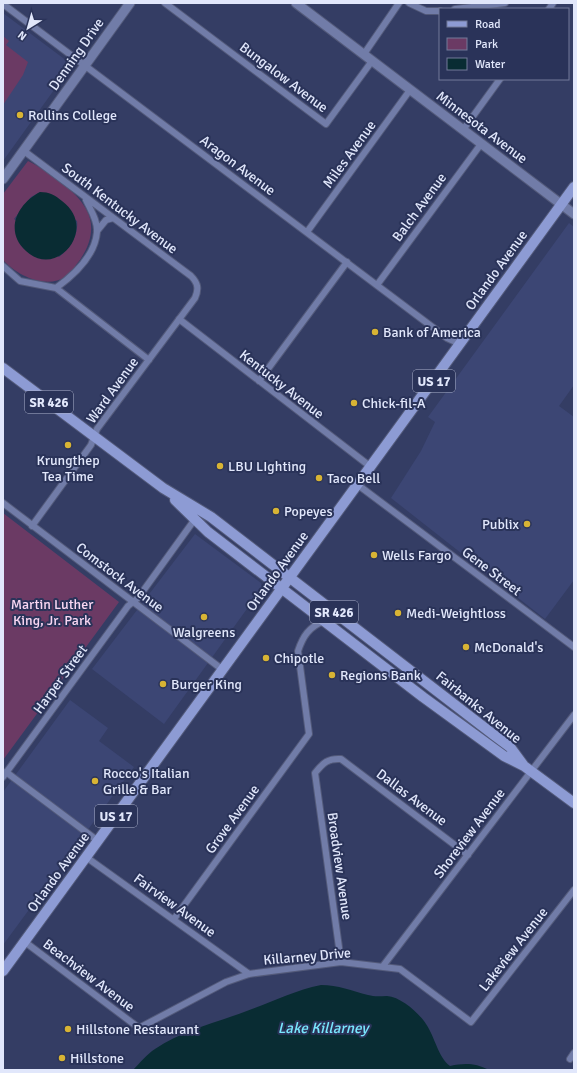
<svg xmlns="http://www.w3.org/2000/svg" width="577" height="1073" font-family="Signika,sans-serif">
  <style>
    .built { fill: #3c4674 }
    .green { fill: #6b3a64; fill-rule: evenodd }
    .water { fill: #092c33 }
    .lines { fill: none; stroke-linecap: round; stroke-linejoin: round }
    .street-casing { stroke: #535a7a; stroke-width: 8 }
    .secondary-casing { stroke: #535a7a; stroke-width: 11 }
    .primary-casing { stroke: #535a7a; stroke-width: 12 }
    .street { stroke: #717ca8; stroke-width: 6 }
    .secondary { stroke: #717ca8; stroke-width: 9 }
    .primary { stroke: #8d9bd4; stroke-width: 10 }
    .poi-dot { fill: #d8b434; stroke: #2a3359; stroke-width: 1.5 }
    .labels { text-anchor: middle; stroke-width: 4; stroke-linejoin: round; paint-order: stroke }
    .shield { fill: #2a3359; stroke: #aab1ca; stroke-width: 1 }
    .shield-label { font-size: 13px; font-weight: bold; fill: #e1e7fb }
    .street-label { font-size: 14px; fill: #e1e7fb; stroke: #2a3359 }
    .poi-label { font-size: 14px; fill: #e1e7fb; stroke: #2a3359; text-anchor: start }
    .park-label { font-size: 14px; fill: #fad7f3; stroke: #2a3359 }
    .water-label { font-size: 15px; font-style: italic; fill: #79e7fd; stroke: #2a3359 }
  </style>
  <rect width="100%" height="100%" fill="#343d64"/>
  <path class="built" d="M3,13L63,58L70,66L69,69L3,161Z
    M569,223L574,227V385L559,406L574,417V580L545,619L391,498L421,451L435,422L428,417Z
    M195,534L261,583L262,588L164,724L92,669Z
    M70,700L108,728L99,741L134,767L3,945V792Z"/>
  <path class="green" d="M3,36L9,41L6,45L28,62L23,75L3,105Z
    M28,161C46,170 76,190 86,209C97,228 89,249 76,265C74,269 70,275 66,277C45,289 18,276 3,260V194ZM40,192L77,221C79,235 69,249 59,257L14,219L31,197Z
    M3,513L119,602L3,760Z"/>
  <path class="water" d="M40,192C49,192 55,195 62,201C99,228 57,280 26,251C4,231 17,204 40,192Z
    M321,985C338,985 352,991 368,995C375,997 380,996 387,996C401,997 419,1013 426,1024C435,1037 438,1057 450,1066C465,1063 475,1063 489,1070H133C140,1063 147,1054 155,1049C185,1029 219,1022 252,1009C274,1001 296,990 321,985Z"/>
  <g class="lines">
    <defs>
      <path id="street" d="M165,3L326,124L372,61
        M409,3L426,11H440
        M3,4L447,338L460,344
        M455,9L505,3
        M549,9L553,3
        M364,54L399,3
        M463,130L500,79
        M24,151L191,276C198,283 199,289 195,298L97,429L91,445L32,526
        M97,231L106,220L113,218
        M307,232L410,90
        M3,266L20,281L56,288L149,360
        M377,285L481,144
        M56,288C74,275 95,256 97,232C98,221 90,209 86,200
        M179,319L371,467
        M259,381L347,262
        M358,485L574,647
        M3,503L223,670
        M6,772L98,841
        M3,777L128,606L138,598L195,519
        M86,857L249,974
        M174,919L309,734L298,651C303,636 309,627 324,621
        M25,942L139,1028L226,982L249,974L341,962L400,969L471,1022L574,890
        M341,962L315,773C323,763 328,758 341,759L468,855
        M383,966L574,715
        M570,1059L574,1053"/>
      <path id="secondary" d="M296,3L574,214
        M3,179L130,3"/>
      <path id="primary" d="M3,368L163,488L211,517L494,735L510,747L524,766
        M175,500L208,532L423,697L504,756L524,766L574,803
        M3,971L574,187"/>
    </defs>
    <use href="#street" class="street-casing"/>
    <use href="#secondary" class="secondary-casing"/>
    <use href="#primary" class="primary-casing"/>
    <use href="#street" class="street"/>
    <use href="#secondary" class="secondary"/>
    <use href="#primary" class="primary"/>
  </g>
  <g class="poi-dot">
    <circle cx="20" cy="115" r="4"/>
    <circle cx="375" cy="332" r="4"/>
    <circle cx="354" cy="403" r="4"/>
    <circle cx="68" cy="445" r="4"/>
    <circle cx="220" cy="466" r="4"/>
    <circle cx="319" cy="478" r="4"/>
    <circle cx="276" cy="511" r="4"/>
    <circle cx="527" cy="524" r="4"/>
    <circle cx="374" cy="555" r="4"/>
    <circle cx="398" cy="613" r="4"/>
    <circle cx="204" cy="617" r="4"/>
    <circle cx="466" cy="647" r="4"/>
    <circle cx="266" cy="658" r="4"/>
    <circle cx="332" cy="675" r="4"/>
    <circle cx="163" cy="684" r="4"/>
    <circle cx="95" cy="781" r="4"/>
    <circle cx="68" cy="1029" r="4"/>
    <circle cx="62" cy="1058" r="4"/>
  </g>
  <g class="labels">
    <g class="shield">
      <rect x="413" y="370" width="42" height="22" rx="3"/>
      <rect x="25" y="391" width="48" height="22" rx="3"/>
      <rect x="310" y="601" width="48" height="22" rx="3"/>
      <rect x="95" y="805" width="42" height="22" rx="3"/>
    </g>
    <g class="shield-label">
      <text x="434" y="386">US 17</text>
      <text x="49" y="407">SR 426</text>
      <text x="334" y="617">SR 426</text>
      <text x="116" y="821">US 17</text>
    </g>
    <g class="street-label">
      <text transform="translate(76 54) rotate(-55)" y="5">Denning Drive</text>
      <text transform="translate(284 77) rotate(37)" y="5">Bungalow Avenue</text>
      <text transform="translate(482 127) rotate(37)" y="5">Minnesota Avenue</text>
      <text transform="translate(349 154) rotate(-54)" y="5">Miles Avenue</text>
      <text transform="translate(238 165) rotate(37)" y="5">Aragon Avenue</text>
      <text transform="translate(419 207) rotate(-54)" y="5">Balch Avenue</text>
      <text transform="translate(120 208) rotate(37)" y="5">South Kentucky Avenue</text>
      <text transform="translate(496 270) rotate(-54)" y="5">Orlando Avenue</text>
      <text transform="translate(282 384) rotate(38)" y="5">Kentucky Avenue</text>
      <text transform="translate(112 390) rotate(-54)" y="5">Ward Avenue</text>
      <text transform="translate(277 571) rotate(-54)" y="5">Orlando Avenue</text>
      <text transform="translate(492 571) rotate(37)" y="5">Gene Street</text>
      <text transform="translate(120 577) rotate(37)" y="5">Comstock Avenue</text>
      <text transform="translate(60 679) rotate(-54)" y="5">Harper Street</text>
      <text transform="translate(479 707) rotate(39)" y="5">Fairbanks Avenue</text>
      <text transform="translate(412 797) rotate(37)" y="5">Dallas Avenue</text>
      <text transform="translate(232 819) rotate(-54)" y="5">Grove Avenue</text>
      <text transform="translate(469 833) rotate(-53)" y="5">Shoreview Avenue</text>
      <text transform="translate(340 866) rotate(82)" y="5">Broadview Avenue</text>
      <text transform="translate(58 872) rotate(-54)" y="5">Orlando Avenue</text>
      <text transform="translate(175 905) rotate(36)" y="5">Fairview Avenue</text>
      <text transform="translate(513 949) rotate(-52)" y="5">Lakeview Avenue</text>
      <text transform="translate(307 956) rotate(-5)" y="5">Killarney Drive</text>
      <text transform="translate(89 975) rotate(37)" y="5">Beachview Avenue</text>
    </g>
    <g class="poi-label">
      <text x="28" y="120">Rollins College</text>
      <text x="383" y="337">Bank of America</text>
      <text x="362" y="408">Chick-fil-A</text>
      <text x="68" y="465" text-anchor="middle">Krungthep<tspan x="68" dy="16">Tea Time</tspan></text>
      <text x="228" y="471">LBU LIghting</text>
      <text x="327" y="483">Taco Bell</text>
      <text x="284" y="516">Popeyes</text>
      <text x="519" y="529" text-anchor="end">Publix</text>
      <text x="382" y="560">Wells Fargo</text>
      <text x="406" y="618">Medi-Weightloss</text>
      <text x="204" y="637" text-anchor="middle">Walgreens</text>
      <text x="474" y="652">McDonald's</text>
      <text x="274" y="663">Chipotle</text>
      <text x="340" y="680">Regions Bank</text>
      <text x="171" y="689">Burger King</text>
      <text x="103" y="778">Rocco's Italian<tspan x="103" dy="16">Grille &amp; Bar</tspan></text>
      <text x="76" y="1034">Hillstone Restaurant</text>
      <text x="70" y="1063">Hillstone</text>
    </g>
    <g class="park-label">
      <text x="52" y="609">Martin Luther<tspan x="52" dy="16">King, Jr. Park</tspan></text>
    </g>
    <g class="water-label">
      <text x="323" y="1033">Lake Killarney</text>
    </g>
  </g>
  <rect width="577" height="1073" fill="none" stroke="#e1e7fb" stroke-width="8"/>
  <rect x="439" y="8" width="130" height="72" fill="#2a3359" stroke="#737b9a"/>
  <rect x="447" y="21" width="20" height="6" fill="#8d9bd4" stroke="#737b9a"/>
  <text x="475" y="28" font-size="12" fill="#e1e7fb">Road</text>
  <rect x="447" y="38" width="20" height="12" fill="#6b3a64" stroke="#737b9a"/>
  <text x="475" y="48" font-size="12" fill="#e1e7fb">Park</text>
  <rect x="447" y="58" width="20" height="12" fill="#092c33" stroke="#737b9a"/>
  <text x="475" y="68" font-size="12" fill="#e1e7fb">Water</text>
  <g transform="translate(28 28) rotate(217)" stroke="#2a3359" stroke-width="3" paint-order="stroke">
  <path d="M0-3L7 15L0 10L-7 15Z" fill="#e1e7fb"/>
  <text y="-6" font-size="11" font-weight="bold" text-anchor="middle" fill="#e1e7fb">N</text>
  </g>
</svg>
